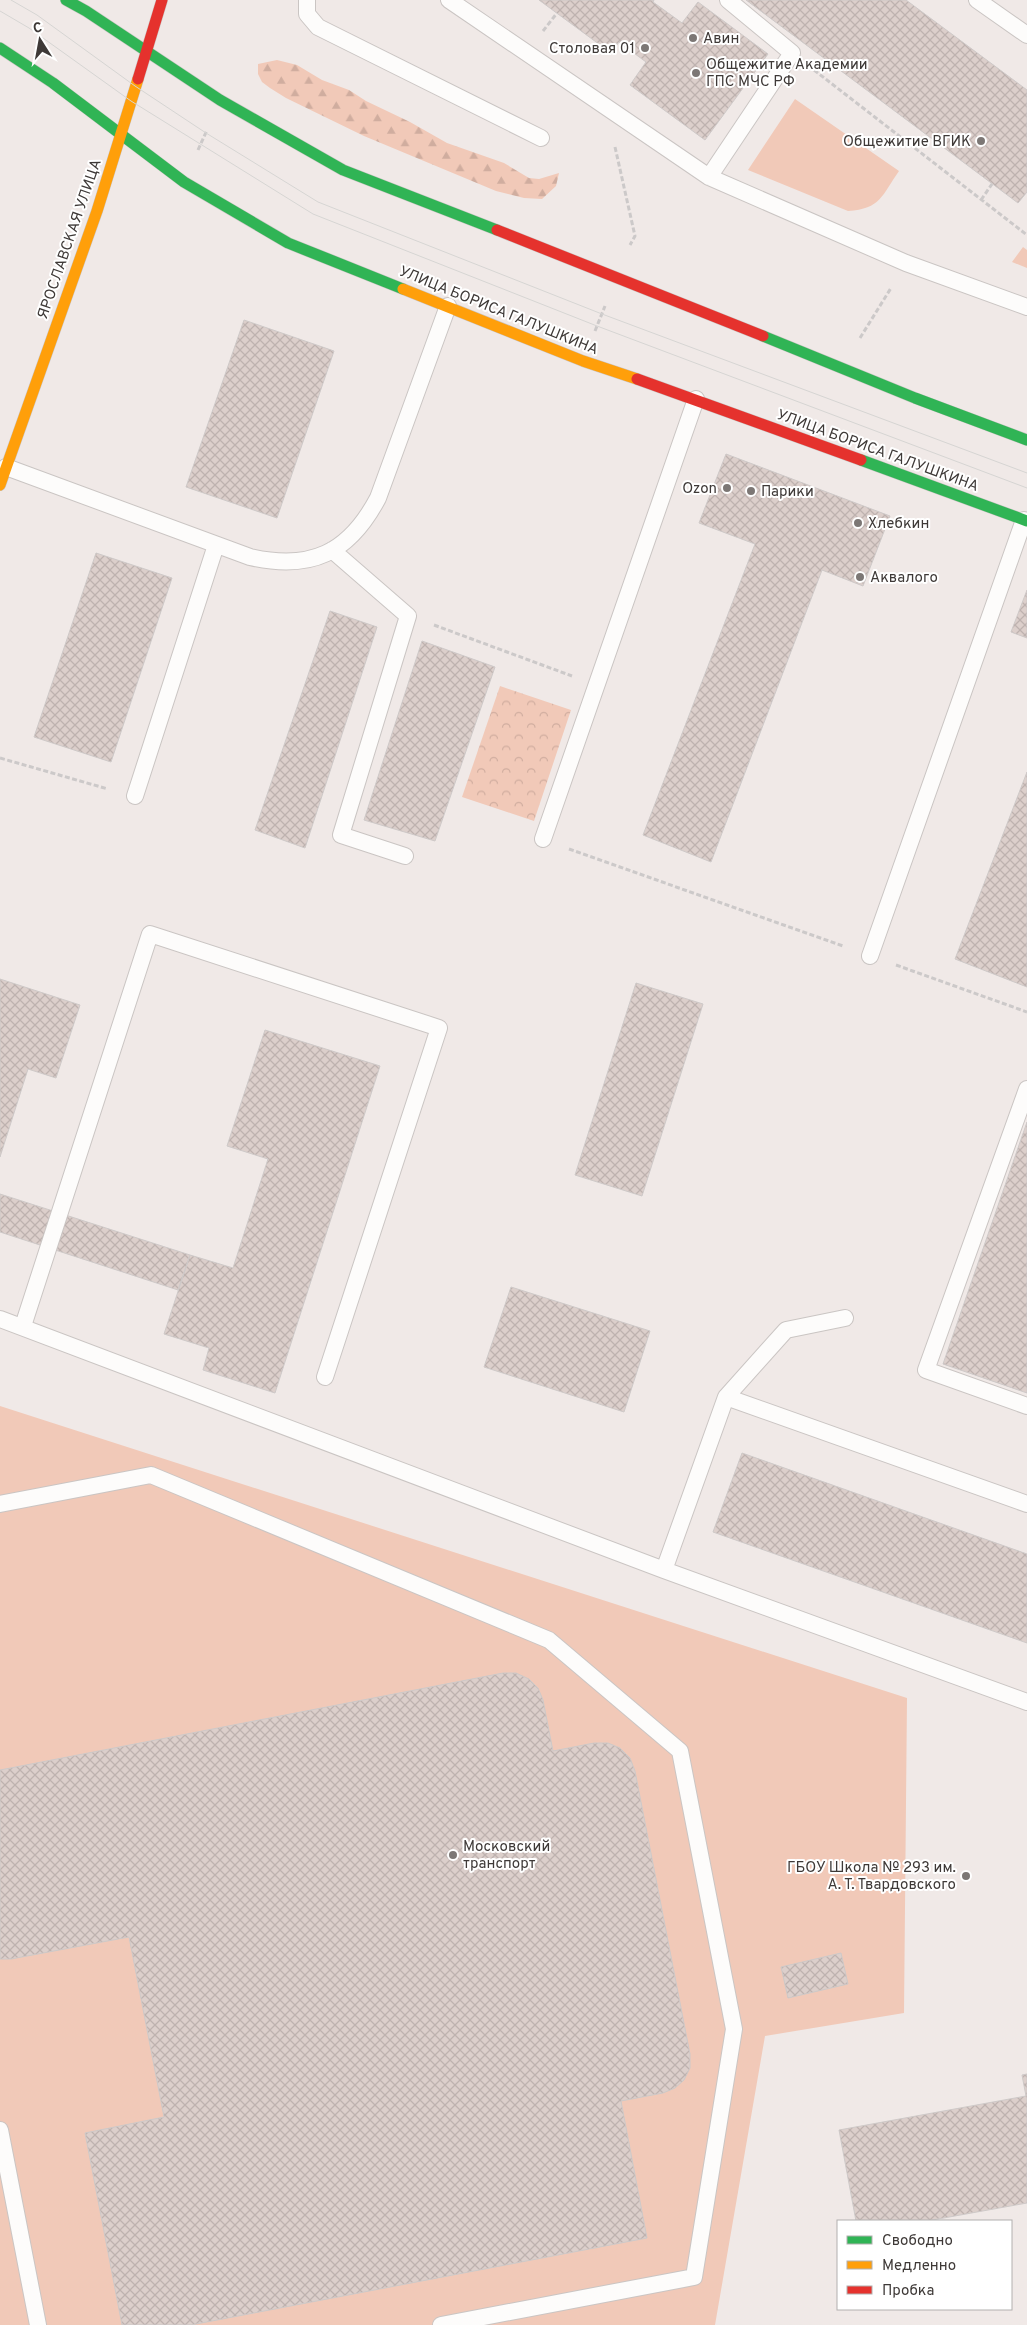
<svg xmlns="http://www.w3.org/2000/svg" width="1027" height="2325" font-family="Overpass,sans-serif">
  <style>
    .grass { fill: #f1c9b8 }
    .forest { fill: url(#forest-firs) }
    .park { fill: url(#park-crowns) }
    .building { fill: url(#building-cross-hatch); stroke: #cec9c8 }
    .lines { fill: none; stroke-linecap: round; stroke-linejoin: round }
    .lane-casing { stroke: #cac5c3; stroke-width: 18 }
    .fast-casing { stroke: #cac5c3; stroke-width: 12 }
    .slow-casing { stroke: #cac5c3; stroke-width: 12 }
    .jam-casing { stroke: #cac5c3; stroke-width: 12 }
    .path { stroke: #ccc9c9; stroke-width: 3; stroke-dasharray: 5 2.5; stroke-linecap: butt }
    .lane { stroke: #fdfcfb; stroke-width: 16 }
    .fast { stroke: #30b455; stroke-width: 11 }
    .slow { stroke: #ff9f0a; stroke-width: 11 }
    .jam { stroke: #e5322d; stroke-width: 11 }
    .tram { stroke: #d6d5d3; stroke-width: 1 }
    .poi-dot { fill: #7c7775; stroke: #fff; stroke-width: 2 }
    .labels { text-anchor: middle; stroke-width: 4; stroke-linejoin: round; paint-order: stroke }
    .poi-label { font-size: 15px; fill: #3e3937; stroke: #fff; text-anchor: start }
    .street-label { font-size: 15px; fill: #3e3937; stroke: #fff }
  </style>
  <defs>
    <pattern id="forest-firs" width="22" height="20" patternUnits="userSpaceOnUse" patternTransform="scale(1.25)"><rect width="22" height="20" fill="#f1c9b8"/><path d="M5 1l3.5 6h-7zM16 11l3.5 6h-7z" fill="#d0ad9f"/></pattern>
    <pattern id="park-crowns" width="20" height="18" patternUnits="userSpaceOnUse" patternTransform="scale(1.25)"><rect width="20" height="18" fill="#f1c9b8"/><path d="M2 6a3 3 0 1 1 6 0M12 15a3 3 0 1 1 6 0" fill="none" stroke="#d0ad9f"/></pattern>
    <pattern id="building-cross-hatch" width="8" height="8" patternUnits="userSpaceOnUse" patternTransform="scale(1.25)"><rect width="8" height="8" fill="#dccfcb"/><path d="M0 0l8 8M0 8l8-8" fill="none" stroke="#beb2af"/></pattern>
  </defs>
  <rect width="100%" height="100%" fill="#f0e9e7"/>
  <path class="grass" d="M795,99L899,171C882,195 881,209 848,211L748,170Z
    M1023,247L1027,250V268L1012,262Z
    M0,1406L907,1698L904,2013L765,2036L715,2325H0Z"/>
  <path class="forest" d="M277,60L297,65L322,80L349,90L366,101L410,122L447,143L504,163L529,178L539,179L559,173L556,186L542,199L524,198L496,191L364,136L286,98L270,88L262,82L258,74V64Z"/>
  <path class="park" d="M500,686L571,710L534,821L462,797Z"/>
  <path class="building" d="M539,0H654L653,2L682,23L698,2L768,54L705,140L630,85L646,62L619,42L611,53Z
    M746,0H906L1027,90V192L1018,203Z
    M244,320L334,351L277,518L186,487Z
    M726,454L890,516L863,586L822,570L711,862L643,835L755,544L699,523Z
    M96,553L172,578L111,762L34,737Z
    M1027,590V638L1011,632Z
    M330,611L377,627L305,848L255,830Z
    M422,641L495,667L435,841L364,820Z
    M1027,772V987L955,959Z
    M0,979L80,1005L56,1078L28,1069L0,1157Z
    M636,983L703,1004L642,1196L575,1175Z
    M265,1030L380,1066L275,1393L203,1370L209,1348L164,1334L190,1255L233,1268L268,1159L227,1146Z
    M1027,1122V1393L943,1364Z
    M0,1194L190,1255L178,1290L0,1232Z
    M511,1287L650,1331L624,1412L484,1367Z
    M742,1453L1027,1554V1643L713,1532Z
    M503,1673H516L529,1679L538,1688L543,1700L553,1751L594,1743H608L620,1748L630,1758L635,1771L690,2054V2068L684,2080L675,2088L663,2093L621,2101L647,2238L191,2325H122L85,2133L164,2117L129,1937L11,1959H0V1770Z
    M841,1953L848,1984L788,1998L781,1967Z
    M1027,2074V2203L927,2221H856L839,2130L1026,2096L1022,2075Z"/>
  <g class="lines">
    <defs>
      <path id="lane" d="M307,0V14L318,27L541,138
        M449,0L709,177L906,263L1027,307
        M977,0L1027,35
        M709,177L792,53L728,0
        M6,467L250,557C311,571 349,553 378,498L448,306
        M332,550L408,616L341,835L405,856
        M135,796L216,545
        M543,839L696,399
        M870,956L1024,520
        M1027,1089L926,1370L1027,1406
        M0,1319L664,1570L1027,1702
        M23,1326L150,934L439,1028L325,1377
        M726,1397L786,1330L845,1318
        M0,1504L151,1475L549,1640L680,1751L734,2029L694,2277L441,2325
        M664,1570L726,1397L1027,1504
        M0,2130L38,2325"/>
      <path id="fast" d="M66,0L86,11L220,100L343,170L497,230
        M0,48L53,83L184,182L288,243L403,289
        M763,336L915,398L1027,440
        M861,460L1027,521"/>
      <path id="slow" d="M403,289L583,361L637,379
        M0,485L97,211L138,79"/>
      <path id="jam" d="M138,79L162,0
        M497,230L763,336
        M637,379L861,460"/>
    </defs>
    <use href="#lane" class="lane-casing"/>
    <use href="#fast" class="fast-casing"/>
    <use href="#slow" class="slow-casing"/>
    <use href="#jam" class="jam-casing"/>
    <path class="path" d="M543,31L557,13
      M814,70L1027,235
      M615,147L635,236L630,245
      M198,150L207,130
      M981,200L992,184
      M595,331L605,306
      M860,338L891,288
      M434,625L572,676
      M0,758L108,789
      M569,849L843,946
      M896,965L1027,1012"/>
    <use href="#lane" class="lane"/>
    <use href="#fast" class="fast"/>
    <use href="#slow" class="slow"/>
    <use href="#jam" class="jam"/>
    <path class="tram" d="M11,0L37,15L135,86L206,133L318,202L602,314L1027,473
      M0,11L29,28L131,101L313,214L597,326L1027,488"/>
  </g>
  <g class="poi-dot">
    <circle cx="693" cy="38" r="5"/>
    <circle cx="645" cy="48" r="5"/>
    <circle cx="696" cy="73" r="5"/>
    <circle cx="981" cy="141" r="5"/>
    <circle cx="727" cy="488" r="5"/>
    <circle cx="751" cy="491" r="5"/>
    <circle cx="858" cy="523" r="5"/>
    <circle cx="860" cy="577" r="5"/>
    <circle cx="453" cy="1855" r="5"/>
    <circle cx="966" cy="1876" r="5"/>
  </g>
  <g class="labels">
    <g class="poi-label">
      <text x="703" y="43">Авин</text>
      <text x="635" y="53" text-anchor="end">Столовая 01</text>
      <text x="706" y="69">Общежитие Академии<tspan x="706" dy="17">ГПС МЧС РФ</tspan></text>
      <text x="971" y="146" text-anchor="end">Общежитие ВГИК</text>
      <text x="717" y="493" text-anchor="end">Ozon</text>
      <text x="761" y="496">Парики</text>
      <text x="868" y="528">Хлебкин</text>
      <text x="870" y="582">Аквалого</text>
      <text x="463" y="1851">Московский<tspan x="463" dy="17">транспорт</tspan></text>
      <text x="956" y="1872" text-anchor="end">ГБОУ Школа № 293 им.<tspan x="956" dy="17">А. Т. Твардовского</tspan></text>
    </g>
    <g class="street-label">
      <text transform="translate(69 239) rotate(-71)" y="5">ЯРОСЛАВСКАЯ УЛИЦА</text>
      <text transform="translate(499 310) rotate(22)" y="5">УЛИЦА БОРИСА ГАЛУШКИНА</text>
      <text transform="translate(878 450) rotate(20)" y="5">УЛИЦА БОРИСА ГАЛУШКИНА</text>
    </g>
  </g>
  <rect x="837" y="2220" width="175" height="90" fill="#ffffff" stroke="#b2b0af"/>
  <rect x="847" y="2236" width="25" height="8" fill="#30b455" stroke="#b2b0af"/>
  <text x="882" y="2245" font-size="15" fill="#3e3937">Свободно</text>
  <rect x="847" y="2261" width="25" height="8" fill="#ff9f0a" stroke="#b2b0af"/>
  <text x="882" y="2270" font-size="15" fill="#3e3937">Медленно</text>
  <rect x="847" y="2286" width="25" height="8" fill="#e5322d" stroke="#b2b0af"/>
  <text x="882" y="2295" font-size="15" fill="#3e3937">Пробка</text>
  <g transform="translate(40 40) rotate(349)" stroke="#ffffff" stroke-width="4" paint-order="stroke">
  <path d="M0-4L9 19L0 12L-9 19Z" fill="#3e3937"/>
  <text y="-8" font-size="14" font-weight="bold" text-anchor="middle" fill="#3e3937">С</text>
  </g>
</svg>
